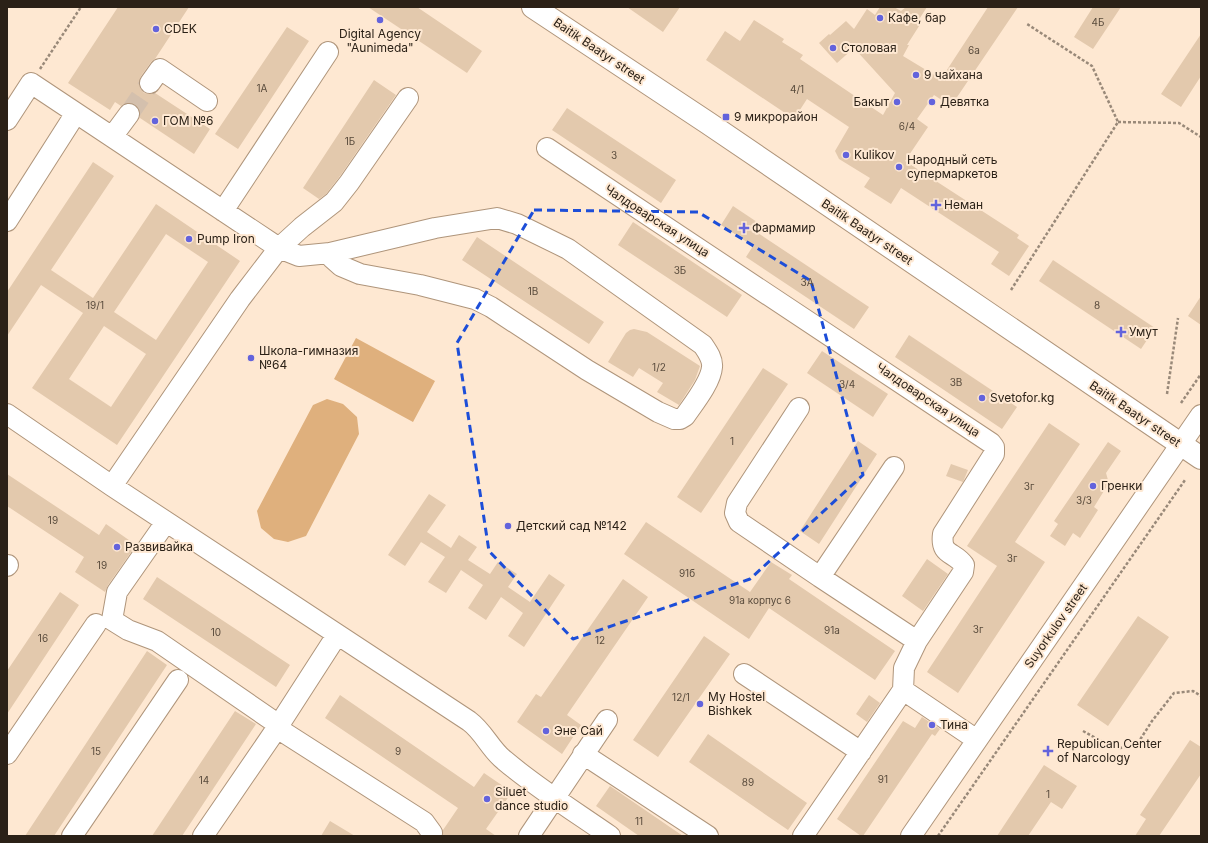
<svg xmlns="http://www.w3.org/2000/svg" width="1208" height="843" font-family="Inter,sans-serif">
  <style>
    .green { fill: #dfb07d }
    .building { fill: #e3c9ad; fill-rule: evenodd }
    .lines { fill: none; stroke-linecap: round; stroke-linejoin: round }
    .minor-tunnel { stroke: #d4c0ad; stroke-width: 20; stroke-dasharray: 20 10; stroke-linecap: butt }
    .minor-casing { stroke: #af957b; stroke-width: 22 }
    .major-casing { stroke: #af957b; stroke-width: 24 }
    .path { stroke: #998979; stroke-width: 2.5; stroke-dasharray: 3 2; stroke-linecap: butt }
    .minor { stroke: #fff; stroke-width: 20 }
    .major { stroke: #fff; stroke-width: 22 }
    .marked { fill: none; stroke: #1d4ed8; stroke-width: 3; stroke-dasharray: 8 5; stroke-linejoin: round }
    .poi-dot { fill: #6363dc; stroke: #fee8d2; stroke-width: 1.5 }
    .labels { text-anchor: middle; stroke-width: 4; stroke-linejoin: round; paint-order: stroke }
    .number-label { font-size: 10px; fill: #594b3c }
    .poi-label { font-size: 12px; fill: #2b2117; stroke: #fee8d2; text-anchor: start }
    .street-label { font-size: 12px; fill: #2b2117; stroke: #fee8d2 }
  </style>
  <rect width="100%" height="100%" fill="#fee8d2"/>
  <path class="green" d="M356,338L435,381L413,422L334,379Z
    M327,399L343,404L357,417L359,434L306,536L288,542L274,539L261,528L257,511L313,405Z"/>
  <path class="building" d="M118,7H189L155,59L151,62L141,76L139,82L140,88L144,93L149,94L155,93L210,129L194,154L140,118V110L135,105L130,103H125L121,106L115,102L110,110L68,83Z
    M368,7H417L482,51L467,73Z
    M627,7H680L663,32Z
    M880,7H894L901,11L906,7H927L918,21L921,23L907,45H909L903,56L941,79L988,7H1018L951,106L934,95L917,119L928,127L905,161L1019,235L1017,238L1029,246L1009,276L991,264L999,252L901,188L891,204L864,187L870,178L839,159L835,151L849,127L807,99L794,119L706,60L725,31L740,41L754,20L784,39L782,42L803,55L800,59L883,115L895,93L854,48L837,63L819,43L829,34L830,35L846,21L854,29L867,9L875,15Z
    M1093,7H1121L1093,49L1074,37Z
    M287,27L309,41L238,149L215,134Z
    M1201,34V76L1181,107L1161,94Z
    M374,80L396,95L340,176L326,194L319,199L303,188Z
    M567,108L676,180L661,203L552,130Z
    M93,162L114,176L51,270L93,298L156,204L240,261L117,445L32,388L83,313L41,285L7,336V292ZM166,234L208,262L156,340L114,312ZM104,326L146,354L111,407L69,379Z
    M733,206L757,222L752,229L869,307L854,329L746,257L753,246L721,225Z
    M633,222L742,295L727,317L618,245Z
    M477,237L604,322L589,344L462,260Z
    M1053,260L1155,328L1141,349L1039,281Z
    M1201,296V325L1188,316Z
    M634,329L647,332L700,366L695,380L679,405L657,392L663,383L639,368L633,377L608,362L626,333L630,330Z
    M909,335L1017,407L1002,429L895,357Z
    M822,351L888,394L873,417L807,373Z
    M763,368L788,384L701,513L677,497Z
    M1049,423L1080,444L1015,542L1045,562L958,693L927,672L997,566L967,546Z
    M858,441L877,454L819,544L800,531Z
    M1108,442L1121,451L1106,473L1108,480L1107,486L1094,507L1098,510L1080,538L1073,533L1065,546L1050,536L1058,524L1054,521Z
    M951,464L968,470L963,482L946,476Z
    M7,474L99,535L106,524L136,545L108,585L105,592L75,572L84,557L7,506Z
    M429,494L446,505L427,532L451,548L459,535L477,547L468,560L490,574L498,562L517,574L508,587L530,602L549,574L565,585L524,647L508,636L523,613L501,597L486,620L468,608L483,585L461,570L446,593L428,582L445,557L421,542L405,566L388,555Z
    M646,522L750,592L771,562L792,575L789,579L895,651L875,680L769,608L749,639L624,554Z
    M927,559L948,574L923,611L902,596Z
    M157,577L290,665L276,687L143,599Z
    M623,579L648,597L567,715L581,725L562,754L517,722L536,694L541,697Z
    M60,592L79,605L7,714V671Z
    M1138,616L1169,637L1108,726L1077,705Z
    M704,636L730,654L658,757L633,740Z
    M147,651L167,665L54,836H25Z
    M340,695L474,787L484,773L512,792L486,829L496,836H443V830L458,808L325,718Z
    M869,695L880,703L867,722L856,714Z
    M235,711L256,724L182,836H152Z
    M922,717L940,729L935,736L932,734L863,836H861L837,819L903,721L915,728Z
    M708,734L807,803L788,830L689,762Z
    M1190,740L1201,747V774L1159,836H1135L1146,819L1140,815Z
    M1044,765L1077,786L1062,809L1051,802L1028,836H997Z
    M610,786L683,836H639L596,806Z
    M330,821L355,836H321Z"/>
  <g class="lines">
    <path class="minor-tunnel" d="M129,114L150,83"/>
    <defs>
      <path id="minor" d="M150,83L160,69L207,101
        M7,120L31,83L279,248L299,256L330,253L435,228L497,218L517,224L568,249L703,345C707,351 713,359 712,367C711,382 694,403 685,416L680,419H674L658,412L587,370L491,307L475,299L420,285L360,274L341,266L332,258L330,253
        M112,137L129,114
        M547,148L991,443L994,447V454L943,534C940,556 954,551 964,565L963,572L917,641L904,668L903,690L977,740
        M223,211L328,52
        M7,221L76,113
        M799,408L737,503L735,513L739,522L820,577
        M7,414L112,486L469,721C484,732 490,749 504,760C537,788 574,811 610,836
        M894,467L820,577L917,641
        M112,486L240,299L279,248L302,227L334,202L349,183L408,98
        M166,522L117,592L112,620L128,630L157,641L279,725
        M7,566L8,565
        M744,674L861,752
        M277,728L424,822L432,833L431,836
        M7,754L96,624
        M583,754L708,836
        M72,836L178,680
        M203,836L277,728L337,635
        M529,836L607,720
        M803,836L903,690
        M911,836L1201,415"/>
      <path id="major" d="M533,7L708,123L1201,458"/>
    </defs>
    <use href="#minor" class="minor-casing"/>
    <use href="#major" class="major-casing"/>
    <path class="path" d="M40,69L81,7
      M1118,122L1179,123L1201,137
      M1011,290L1118,122L1092,66L1027,24
      M1167,394L1178,318
      M1181,403L1201,374
      M1083,731L1099,740L1119,748L1136,746L1152,721L1174,693L1193,691L1201,696
      M938,836L1185,480"/>
    <use href="#minor" class="minor"/>
    <use href="#major" class="major"/>
  </g>
  <path class="marked" d="M534,210L698,212L811,281L863,475L750,579L573,639L489,551L457,343Z"/>
  <g class="poi-dot">
    <circle cx="880" cy="18" r="4"/>
    <circle cx="380" cy="20" r="4"/>
    <circle cx="156" cy="29" r="4"/>
    <circle cx="833" cy="48" r="4"/>
    <circle cx="916" cy="75" r="4"/>
    <circle cx="897" cy="102" r="4"/>
    <circle cx="932" cy="102" r="4"/>
    <rect x="722" y="113" width="8" height="8" rx="2"/>
    <circle cx="155" cy="121" r="4"/>
    <circle cx="846" cy="155" r="4"/>
    <circle cx="899" cy="167" r="4"/>
    <path d="M934 199h4v4h4v4h-4v4h-4v-4h-4v-4h4z"/>
    <path d="M742 222h4v4h4v4h-4v4h-4v-4h-4v-4h4z"/>
    <circle cx="189" cy="239" r="4"/>
    <path d="M1119 326h4v4h4v4h-4v4h-4v-4h-4v-4h4z"/>
    <circle cx="251" cy="358" r="4"/>
    <circle cx="982" cy="398" r="4"/>
    <circle cx="1093" cy="486" r="4"/>
    <circle cx="508" cy="526" r="4"/>
    <circle cx="117" cy="547" r="4"/>
    <circle cx="700" cy="704" r="4"/>
    <circle cx="932" cy="725" r="4"/>
    <circle cx="546" cy="731" r="4"/>
    <path d="M1046 745h4v4h4v4h-4v4h-4v-4h-4v-4h4z"/>
    <circle cx="487" cy="799" r="4"/>
  </g>
  <g class="labels">
    <g class="number-label">
      <text x="1098" y="26">4Б</text>
      <text x="974" y="54">6a</text>
      <text x="262" y="92">1А</text>
      <text x="797" y="93">4/1</text>
      <text x="907" y="130">6/4</text>
      <text x="350" y="145">1Б</text>
      <text x="614" y="159">3</text>
      <text x="680" y="274">3Б</text>
      <text x="807" y="286">3А</text>
      <text x="533" y="295">1В</text>
      <text x="95" y="309">19/1</text>
      <text x="1097" y="309">8</text>
      <text x="659" y="371">1/2</text>
      <text x="956" y="386">3В</text>
      <text x="847" y="388">3/4</text>
      <text x="732" y="445">1</text>
      <text x="1029" y="490">3г</text>
      <text x="1084" y="504">3/3</text>
      <text x="53" y="524">19</text>
      <text x="1012" y="562">3г</text>
      <text x="102" y="569">19</text>
      <text x="687" y="577">91б</text>
      <text x="760" y="604">91а корпус 6</text>
      <text x="978" y="633">3г</text>
      <text x="832" y="634">91а</text>
      <text x="216" y="636">10</text>
      <text x="43" y="642">16</text>
      <text x="600" y="644">12</text>
      <text x="681" y="701">12/1</text>
      <text x="96" y="755">15</text>
      <text x="398" y="755">9</text>
      <text x="883" y="783">91</text>
      <text x="204" y="784">14</text>
      <text x="748" y="786">89</text>
      <text x="1048" y="798">1</text>
      <text x="639" y="825">11</text>
    </g>
    <g class="poi-label">
      <text x="888" y="22">Кафе, бар</text>
      <text x="164" y="33">CDEK</text>
      <text x="380" y="38" text-anchor="middle">Digital Agency<tspan x="380" dy="14">"Aunimeda"</tspan></text>
      <text x="841" y="52">Столовая</text>
      <text x="924" y="79">9 чайхана</text>
      <text x="889" y="106" text-anchor="end">Бакыт</text>
      <text x="940" y="106">Девятка</text>
      <text x="734" y="121">9 микрорайон</text>
      <text x="163" y="125">ГОМ №6</text>
      <text x="854" y="159">Kulikov</text>
      <text x="907" y="164">Народный сеть<tspan x="907" dy="14">супермаркетов</tspan></text>
      <text x="944" y="209">Неман</text>
      <text x="752" y="232">Фармамир</text>
      <text x="197" y="243">Pump Iron</text>
      <text x="1129" y="336">Умут</text>
      <text x="259" y="355">Школа-гимназия<tspan x="259" dy="14">№64</tspan></text>
      <text x="990" y="402">Svetofor.kg</text>
      <text x="1101" y="490">Гренки</text>
      <text x="516" y="530">Детский сад №142</text>
      <text x="125" y="551">Развивайка</text>
      <text x="708" y="701">My Hostel<tspan x="708" dy="14">Bishkek</tspan></text>
      <text x="940" y="729">Тина</text>
      <text x="554" y="735">Эне Сай</text>
      <text x="1057" y="748">Republican Center<tspan x="1057" dy="14">of Narcology</tspan></text>
      <text x="495" y="796">Siluet<tspan x="495" dy="14">dance studio</tspan></text>
    </g>
    <g class="street-label">
      <text transform="translate(599 51) rotate(34)" y="4">Baitik Baatyr street</text>
      <text transform="translate(657 221) rotate(33)" y="4">Чалдоварская улица</text>
      <text transform="translate(867 232) rotate(34)" y="4">Baitik Baatyr street</text>
      <text transform="translate(928 400) rotate(34)" y="4">Чалдоварская улица</text>
      <text transform="translate(1135 414) rotate(34)" y="4">Baitik Baatyr street</text>
      <text transform="translate(1056 626) rotate(-55)" y="4">Suyorkulov street</text>
    </g>
  </g>
  <rect width="1208" height="843" fill="none" stroke="#2b2117" stroke-width="16"/>
</svg>
